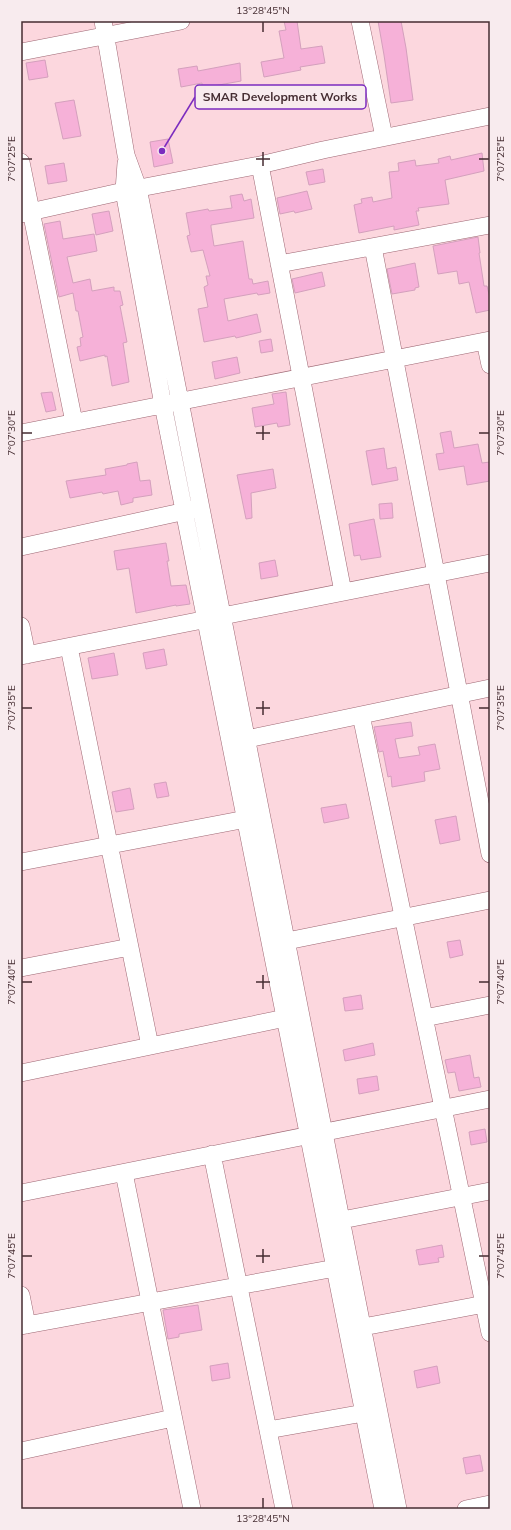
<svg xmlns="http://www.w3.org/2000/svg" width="511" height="1530" font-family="Mulish,sans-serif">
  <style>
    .building { fill: #f6b1d8; stroke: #d4a0bd }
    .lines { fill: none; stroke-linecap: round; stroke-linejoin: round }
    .minor-casing { stroke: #9e6874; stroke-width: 18 }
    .minor { stroke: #fff; stroke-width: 17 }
    .ticks { fill: none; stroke: #452d32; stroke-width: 1.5 }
    .leader { fill: none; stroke: #7b2cbf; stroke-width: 1.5 }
    .callout-dot { fill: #7b2cbf; stroke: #f8ebee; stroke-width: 1.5 }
    .callout { fill: #f8ebee; stroke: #7b2cbf; stroke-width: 1.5 }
    .callout-label { font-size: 12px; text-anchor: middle; font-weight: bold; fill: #452d32 }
    .neatline { fill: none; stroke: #452d32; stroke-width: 1.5 }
    .ticks-label { font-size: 10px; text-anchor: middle; fill: #452d32 }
  </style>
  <rect width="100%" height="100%" fill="#fcd7de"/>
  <path class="building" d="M284,21H297L301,49L322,46L325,63L300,67L301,70L264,77L261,62L284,58L279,31L286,30Z
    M378,21H401L406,48L413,100L391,103L384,55Z
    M45,60L48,77L29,80L26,63Z
    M240,63L241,81L202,88V83L181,87L178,69L197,66L198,71Z
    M74,100L81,136L63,139L55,103Z
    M168,139L173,163L154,167L150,142Z
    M482,153L484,171L445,180L449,204L418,208L419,211H416L419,225L394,230V226L359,233L354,205L362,203L361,199L372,197L373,202L392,198L389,172L399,171L398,163L415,160L416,166L439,163L438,159L450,156L451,160Z
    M64,163L67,181L48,184L45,166Z
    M323,169L325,182L309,185L306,172Z
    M307,191L312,209L295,213L294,211L280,214L277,198Z
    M242,194L244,201L251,199L254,218L211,225V227L214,246L243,241L249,279H252L253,284L268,281L270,293L258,295L257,293L224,299L228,321L257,314L261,332L236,338L235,336L204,342L198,309L208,307L204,287L208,285L206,276H210L203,250L191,252L187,236L190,235L186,213L208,209L209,211L232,208L230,196Z
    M109,211L113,231L96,235L92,214Z
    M60,221L63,239L94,234L97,251L67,257L73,283L90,279L92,291L114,287V291H120L123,305L120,306L127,342L123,343L129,382L112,386L107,356L105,357V355L80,361L77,347L81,346L80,338L83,337L78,311H76L73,293L59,297L44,224Z
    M478,237L480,253H479L484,286H487L490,298V310L476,313L469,282L459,284L457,271L438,274L433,246Z
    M415,263L419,287L415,288V290L392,294L387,269Z
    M322,272L325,286L295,293L292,279Z
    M271,339L273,351L261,353L259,341Z
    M237,357L240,373L215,379L212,362Z
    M52,392L56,410L46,412L41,393Z
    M286,392L290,425L278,427L277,423L255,427L252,408L274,404L272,394Z
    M451,431L454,448L478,444L482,463L490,462V481L467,485L464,466L439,470L436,454L444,453L440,433Z
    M384,448L387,469L396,467L398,480L372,485L366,451Z
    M137,462L140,481L150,480L152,495L133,498V502L121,505L118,491L103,494L102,492L70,498L66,481L106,475L105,469L127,465V464Z
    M273,469L276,488L251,493L252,518L246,519L237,475Z
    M392,503L393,518L380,519L379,504Z
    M374,519L381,557L361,560L360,555L354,556L349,524Z
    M166,543L169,561H167L171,586L186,585L190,604L176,606V605L136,613L129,568L117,570L114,551Z
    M275,560L278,576L261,579L259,563Z
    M164,649L167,665L146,669L143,653Z
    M114,653L118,675L92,679L88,658Z
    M411,722L413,736L395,739L399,758L420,755L418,747L435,744L440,769L424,772L425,781L392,787L391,776L388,777L383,751L379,752L374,727Z
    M166,782L169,796L157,798L154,784Z
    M130,788L134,809L116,812L112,792Z
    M346,804L349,818L324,823L321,808Z
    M456,816L460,840L440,844L435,820Z
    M460,940L463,955L450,958L447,942Z
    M361,995L363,1009L345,1011L343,998Z
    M373,1043L375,1055L345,1061L343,1050Z
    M470,1055L474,1078L479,1077L481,1087L459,1091L455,1072L448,1073L445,1060Z
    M377,1076L379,1090L359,1094L357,1079Z
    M485,1129L487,1142L471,1145L469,1132Z
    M442,1245L444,1257L438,1258L439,1262L419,1265L416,1250Z
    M198,1305L202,1330L179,1334V1337L168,1339L163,1310Z
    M228,1363L230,1378L212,1381L210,1366Z
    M437,1366L440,1383L417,1388L414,1371Z
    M480,1455L483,1471L466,1474L463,1458Z"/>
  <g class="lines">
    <defs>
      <path id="minor" d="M103,21L126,155L138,188L398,1509
        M360,21L384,137
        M21,52L181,21
        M21,162L74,422
        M126,163L124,191L163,405L383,1509
        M260,165L343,592
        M21,214L124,191L260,165L323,150L490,116
        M373,247L490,854
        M279,264L490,225
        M485,341L490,365
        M21,433L490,340
        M21,547L195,509
        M21,626L27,655
        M69,647L150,1046
        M21,656L490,563
        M361,715L490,1333
        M247,739L490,688
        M21,862L256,817
        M287,941L490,900
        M21,968L130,947
        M424,1018L490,1005
        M21,1073L295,1016
        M212,1154L284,1509
        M124,1173L192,1509
        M21,1193L490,1099
        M342,1220L490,1191
        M21,1295L27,1325
        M21,1326L346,1266
        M363,1327L490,1303
        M268,1430L375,1411
        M21,1451L173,1418
        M466,1509L490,1504"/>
    </defs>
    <use href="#minor" class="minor-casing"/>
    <use href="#minor" class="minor"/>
  </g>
  <path class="ticks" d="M263,22V32M263,152V166M22,159H32M256,159H270M479,159H489M263,426V440M22,433H32M256,433H270M479,433H489M263,701V715M22,708H32M256,708H270M479,708H489M263,975V989M22,982H32M256,982H270M479,982H489M263,1249V1263M22,1256H32M256,1256H270M479,1256H489M263,1498V1508"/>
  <path class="leader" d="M162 151L195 97"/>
  <circle class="callout-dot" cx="162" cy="151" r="4"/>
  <rect class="callout" x="195" y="85" width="171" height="24" rx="4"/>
  <g class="callout-label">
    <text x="280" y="101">SMAR Development Works</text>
  </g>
  <rect width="511" height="1530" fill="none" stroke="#f8ebee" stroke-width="44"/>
  <rect x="22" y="22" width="467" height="1486" class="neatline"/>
  <g class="ticks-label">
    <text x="263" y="14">13°28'45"N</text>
    <text transform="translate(11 159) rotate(-90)" y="4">7°07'25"E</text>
    <text transform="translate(500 159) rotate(-90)" y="4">7°07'25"E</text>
    <text transform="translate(11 433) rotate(-90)" y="4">7°07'30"E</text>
    <text transform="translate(500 433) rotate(-90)" y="4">7°07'30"E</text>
    <text transform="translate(500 708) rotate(-90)" y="4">7°07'35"E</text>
    <text transform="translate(11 708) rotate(-90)" y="4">7°07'35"E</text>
    <text transform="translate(500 982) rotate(-90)" y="4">7°07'40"E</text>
    <text transform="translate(11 982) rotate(-90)" y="4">7°07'40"E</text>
    <text transform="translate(11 1256) rotate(-90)" y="4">7°07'45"E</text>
    <text transform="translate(500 1256) rotate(-90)" y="4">7°07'45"E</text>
    <text x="263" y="1522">13°28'45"N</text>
  </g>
</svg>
